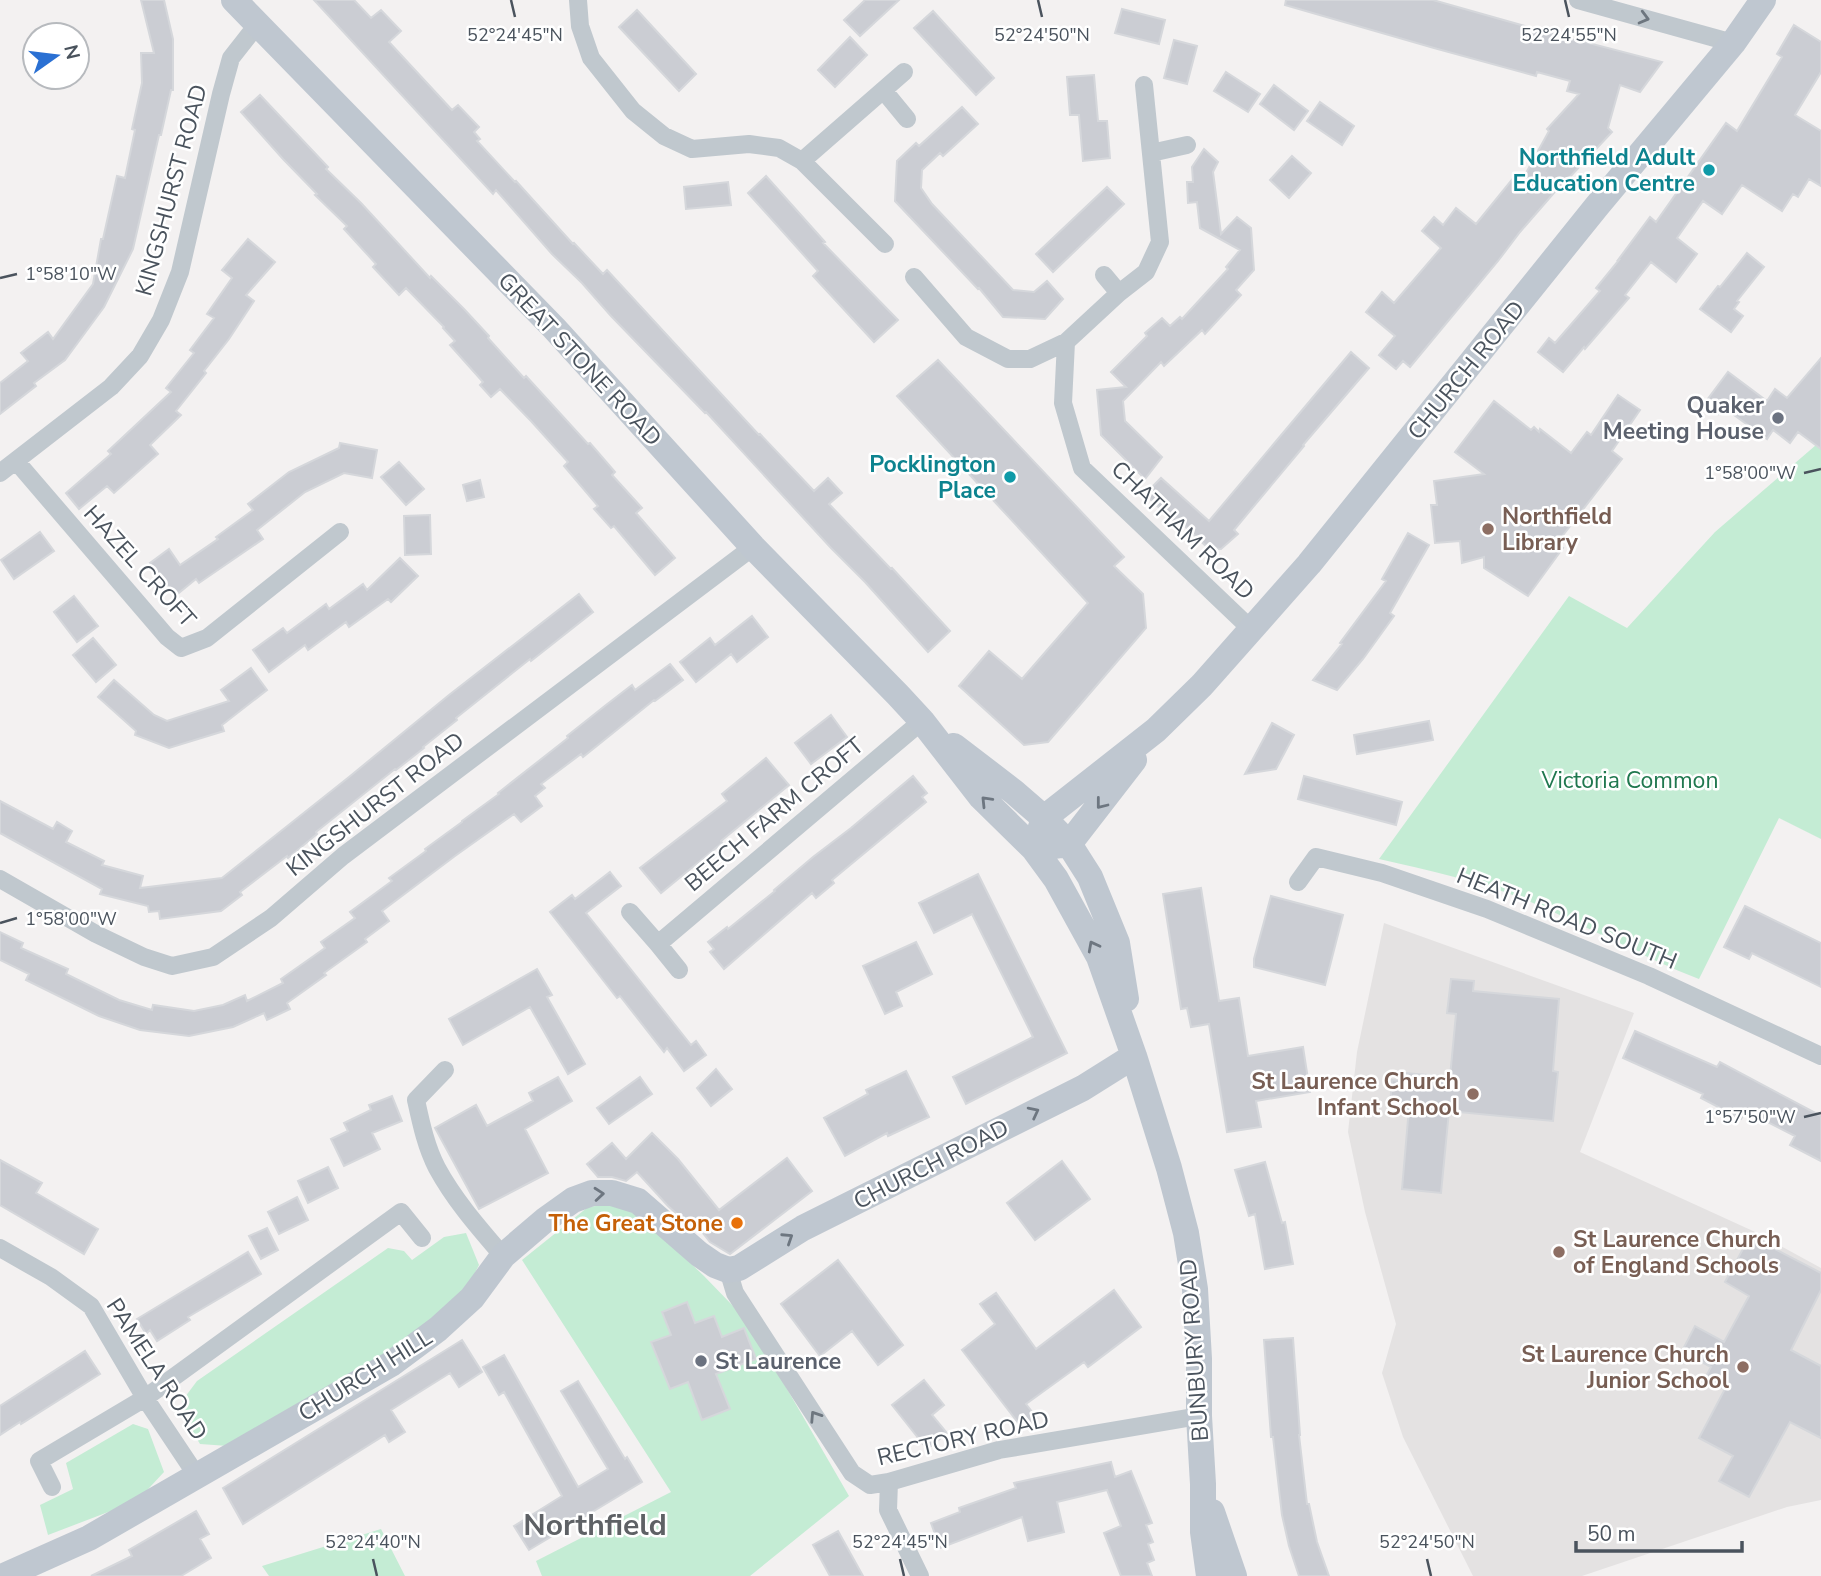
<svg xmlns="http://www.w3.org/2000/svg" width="1821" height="1576" font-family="'Nunito Sans',sans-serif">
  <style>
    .education { fill: #e4e2e2; fill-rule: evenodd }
    .green { fill: #c4ecd4 }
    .building { fill: #cbcdd3; stroke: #d5d7db; stroke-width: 2 }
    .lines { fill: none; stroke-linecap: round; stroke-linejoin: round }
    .street { stroke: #c0c8ce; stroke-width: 18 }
    .secondary { stroke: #bfc7d0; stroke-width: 26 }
    .oneway { stroke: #6d767f }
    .oneway2 { stroke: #6d7680 }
    .ticks { fill: none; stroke: #4a535d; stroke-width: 2.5 }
    .culture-dot { fill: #0f9aa8; stroke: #fff; stroke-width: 2.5 }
    .worship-dot { fill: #6b7280; stroke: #fff; stroke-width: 2.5 }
    .education-dot { fill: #8d6e63; stroke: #fff; stroke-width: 2.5 }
    .food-dot { fill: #e8710a; stroke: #fff; stroke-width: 2.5 }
    .labels { text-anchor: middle; stroke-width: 5; stroke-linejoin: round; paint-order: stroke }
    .culture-label { font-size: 23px; font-weight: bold; fill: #0d838f; stroke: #fff; text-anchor: end }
    .street-label { font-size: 23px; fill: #4a535d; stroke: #fff }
    .worship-label { font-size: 23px; font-weight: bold; fill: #5b616d; stroke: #fff; text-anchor: end }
    .education-label { font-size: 23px; font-weight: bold; fill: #785e54; stroke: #fff; text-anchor: start }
    .park-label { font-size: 23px; fill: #20784f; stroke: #fff }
    .food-label { font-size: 23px; font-weight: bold; fill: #c56008; stroke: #fff; text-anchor: end }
    .district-label { font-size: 30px; font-weight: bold; fill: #5e6165; stroke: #fff }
    .ticks-label { font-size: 18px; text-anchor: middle; fill: #4a535d; stroke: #fff; stroke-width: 5; stroke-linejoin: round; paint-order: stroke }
  </style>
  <rect width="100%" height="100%" fill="#f3f1f1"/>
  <path class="education" d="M1384,923L1634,1013L1580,1152L1753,1231L1821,1268V1273L1750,1237L1725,1282L1749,1296L1724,1342L1695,1326L1682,1351L1711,1367L1705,1378L1725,1389L1699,1437L1733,1456L1720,1480L1766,1408L1821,1438V1500L1787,1507L1582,1576H1473L1403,1437L1382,1373L1396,1324L1365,1212L1348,1132L1357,1052ZM1451,979L1474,981L1473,991L1524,1068L1557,1072L1553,1121L1390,1106L1392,1081L1405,1082L1407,1073L1450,1077L1456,1014L1447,1013Z
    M1821,1290V1366L1795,1352L1784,1371L1787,1312Z"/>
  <path class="green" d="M1821,438V839L1779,818L1699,979C1642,957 1589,927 1533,903C1484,882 1431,871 1379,859L1569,596L1627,628L1715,532L1816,445Z
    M611,1204L638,1213L704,1276L733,1306L757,1337L849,1496L750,1576H542L536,1561L671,1492L522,1260L588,1207Z
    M466,1233L479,1265L464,1294L392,1351L228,1446L200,1444L188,1424L182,1401L197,1381L388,1248L404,1251L412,1260L444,1237Z
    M133,1424L148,1429L164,1472L137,1501L48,1535L40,1505L73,1489L66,1463Z
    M381,1529L405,1576H269L262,1566Z"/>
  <path class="building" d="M141,0H164L173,39V90H171L161,135H159L133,249L104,307L65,360L34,383L36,386L0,414V383L28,361L21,353L48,332L53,339L93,284L101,239H103L117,176L125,178L135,130L132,129L142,83L141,53H154Z
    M314,0H354L371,18L381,10L401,31L389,42L452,110L458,105L479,127L474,132L480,139L477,141L515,182L516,181L573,244L574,243L603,274L607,270L759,435L760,434L814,491L828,478L842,493L829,504L891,569L892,568L950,631L928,652L865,582L831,548L706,412L705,413L611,316L582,283L552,254L496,190L493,194Z
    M865,0H899L860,36L844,20Z
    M1286,0H1433L1581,42V41L1662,62L1640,92L1620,85L1608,128L1612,132L1567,180L1566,179L1520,232L1498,261L1410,367L1403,361L1396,369L1379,355L1395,336L1366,312L1382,292L1394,303L1441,248L1422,231L1434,217L1443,225L1456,208L1476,224L1514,177L1521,182L1549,131L1547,129L1579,94L1567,91L1570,81L1537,72L1536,76L1434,48L1285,5Z
    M1122,9L1165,20L1159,44L1115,33Z
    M637,10L696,74L679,91L619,27Z
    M933,11L994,78L976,95L914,28Z
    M1794,25L1821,42V72L1795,115L1821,131V186L1809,179L1798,197L1793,194L1782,211L1742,185L1722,214L1703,201L1677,238L1697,254L1676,282L1651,262L1625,295L1629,298L1585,349L1584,347L1563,372L1538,352L1549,338L1555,343L1600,291L1596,288L1619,260H1618L1650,217L1656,222L1726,123L1737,131L1782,57L1777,54Z
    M850,37L867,55L835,87L818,70Z
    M1174,40L1197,46L1187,84L1164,78Z
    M1226,72L1260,94L1248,112L1214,91Z
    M1094,75L1098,121H1107L1110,158L1083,161L1079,115H1070L1067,77Z
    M1274,85L1308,111L1294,130L1260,104Z
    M260,95L328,167L326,169L361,203L430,278L431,276L464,309L489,336L488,338L524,378L526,376L588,444L590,443L615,472L612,475L642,508L636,513L675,558L655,575L614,526L611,528L594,509L598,506L564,466L568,462L531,421L500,389L491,397L480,385L483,382L450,345L455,341L443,328L444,327L406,288L399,295L373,267L376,264L344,229L347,226L315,195L317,194L283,159L241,112Z
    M1320,102L1354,126L1342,145L1307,121Z
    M962,107L978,124L943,156L940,153L922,170L921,188L932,204L1013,290L1034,292L1047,281L1063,299L1045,319L1003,317L979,288L978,289L895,201L897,161L916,143L919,146Z
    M1204,149L1218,162L1213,172L1221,234L1237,217L1251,228L1254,270L1236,290L1241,295L1205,334L1202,330L1164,366L1161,362L1123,401L1125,421L1162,457L1145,479L1101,435L1097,390L1126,387L1111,372L1147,336L1145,333L1162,318L1170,326L1180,317L1182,319L1228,269L1226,267L1240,250L1200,228L1197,202L1188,203L1187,182H1193L1192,167Z
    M1292,156L1311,173L1289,198L1270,180Z
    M766,176L825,242L823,243L898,320L874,342L813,276L818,271L748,193Z
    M728,182L731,205L686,209L684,187Z
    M1107,187L1124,204L1053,272L1036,254Z
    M248,239L275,262L246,295L254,301L229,339L204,371L206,373L176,411L181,415L150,445L158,454L114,493L107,486L79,509L66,493L111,454L108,451L171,392L166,388L194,353L190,350L214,318L207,314L232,278L222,270Z
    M1747,253L1764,267L1737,301L1739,302L1734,309L1743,316L1731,332L1700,309L1718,286L1720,287Z
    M1351,352L1369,368L1303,445L1304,446L1234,530L1238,534L1221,549L1208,548L1177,519L1174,522L1145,494L1161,478L1209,521Z
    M1821,358V449L1798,432L1790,443L1773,430L1767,439L1723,407L1718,414L1704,404L1728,372L1767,401L1775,389L1787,398Z
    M938,360L1124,557L1114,566L1143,594L1146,628L1048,742L1024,745L959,686L989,651L1022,679L1088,603L897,396Z
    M1618,395L1640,410L1612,451L1622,459L1557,543L1563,548L1528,596L1484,568V557L1462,563L1460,541L1435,543L1431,505H1437L1434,481L1484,474L1455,452L1494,401L1531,430L1534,427L1539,432L1540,429L1571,453L1587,432L1591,435Z
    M340,443L377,450L372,478L344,473L305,492L257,530L263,539L199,583L196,579L175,596L150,563L169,549L180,565L218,539L216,537L253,510L248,504L289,472L339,448Z
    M399,462L424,489L406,505L381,477Z
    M480,480L484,497L467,501L463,485Z
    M430,515L431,554L405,555L404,516Z
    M40,532L54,551L14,579L1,560Z
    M1408,533L1429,545L1390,613L1394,616L1363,659L1337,690L1313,680L1342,644L1340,643L1386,581L1382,579Z
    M400,558L418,576L391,602L388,599L349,627L346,622L308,650L305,645L269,672L253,650L283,628L287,633L326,604L329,609L363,584L367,590Z
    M579,594L593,612L531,661L530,659L456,718L457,720L423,747L424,748L396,770L395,769L316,832L317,834L288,858L287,856L240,892L242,895L221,911L160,919L159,911L149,912L148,906L100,894L102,889L0,833V801L53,829L57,822L72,831L66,842L104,861L102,865L143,876L140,888L222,878L349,777L449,695Z
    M74,596L98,626L77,642L54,612Z
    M752,616L768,637L737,662L731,654L696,682L680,662L710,638L715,645Z
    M93,638L116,665L96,682L73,655Z
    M670,664L683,680L655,701L654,700L583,757L581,754L541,784L545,788L535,796L542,806L521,822L514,814L455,856L382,911L389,921L365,939L367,942L324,973L326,975L287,1003L290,1009L267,1020L264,1013L233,1027L189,1036L140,1030L99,1016L26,980L29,974L0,960V932L23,943L21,948L68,969L66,974L119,1000L152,1010L153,1005L194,1011L223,1005L245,995L247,1001L283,983L281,979L325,948L321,942L355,918L350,912L392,881L389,878L426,851L425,849L462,822V821L499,794L498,793L568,738L567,736L606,705L632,685L635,690Z
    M251,668L267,690L222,725L224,731L169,748L135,735L136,731L98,697L114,680L154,715L167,721L229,701L221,690Z
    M831,715L847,737L811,764L795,743Z
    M1429,721L1433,740L1357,754L1354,735Z
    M1272,723L1294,735L1276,769L1245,774Z
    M766,758L789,785L721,841L722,843L661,893L640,868L727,801L722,794Z
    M913,776L927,793L922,797L926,802L832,880L834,883L816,898L812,893L724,969L710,952L714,949L708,942L727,927L728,929L775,891L774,890L813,857L851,828Z
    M1304,776L1402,802L1396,825L1298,799Z
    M610,872L621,886L586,913L691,1045L696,1041L706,1055L684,1071L667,1048L664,1052L620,996L617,998L550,912L572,895L575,899Z
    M978,874L1067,1053L966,1104L953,1077L1033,1037L972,914L934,933L919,903Z
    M1201,888L1219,1001L1239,998L1248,1056L1303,1047L1310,1092L1256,1101L1261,1127L1227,1132L1209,1024L1191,1027L1187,1008L1181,1009L1163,894Z
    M1271,896L1343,915L1325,985L1254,967V959Z
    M1745,906L1821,943V987L1752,953L1749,959L1724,947Z
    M916,942L932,974L896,992L902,1006L885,1014L863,966Z
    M537,969L552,995L547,997L585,1064L568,1074L530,1007L463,1045L449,1019Z
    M1451,979L1474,981L1473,991L1559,999L1553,1071L1558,1072L1553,1121L1449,1111L1441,1193L1402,1189L1409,1108L1390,1106L1392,1080L1405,1082L1406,1073L1450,1077L1456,1014L1447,1013Z
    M1635,1031L1717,1067L1720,1062L1821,1116V1161L1790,1145L1795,1136L1746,1111L1741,1119L1701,1098L1703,1094L1623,1058Z
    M716,1069L732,1089L711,1106L697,1088Z
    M906,1071L929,1117L888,1136L887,1133L845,1156L824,1118L868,1094L866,1090Z
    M558,1077L572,1101L525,1129L548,1173L479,1209L435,1128L476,1105L487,1126L533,1101L529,1093Z
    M640,1077L652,1094L609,1124L597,1108Z
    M392,1096L402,1121L372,1133L380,1149L344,1166L331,1139L348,1131L344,1123L371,1110L369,1105Z
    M652,1133L678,1159L719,1210L787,1158L812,1191L730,1254L710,1242L691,1218L686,1222L668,1206L637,1172L626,1181L612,1177H598L587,1164L612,1143L626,1159Z
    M0,1160L42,1183L36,1193L98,1229L84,1254L0,1205Z
    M1062,1161L1090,1199L1035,1240L1007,1203Z
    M1265,1162L1282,1223L1285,1222L1293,1264L1265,1269L1255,1214L1249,1216L1235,1170Z
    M328,1167L338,1188L308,1203L298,1181Z
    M297,1197L308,1220L279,1234L268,1212Z
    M267,1228L278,1250L261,1259L249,1236Z
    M1750,1236L1821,1273V1290L1791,1350L1821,1366V1438L1790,1422L1749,1497L1719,1481L1733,1456L1699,1438L1725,1389L1705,1378L1711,1367L1682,1351L1695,1326L1724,1342L1749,1296L1725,1282Z
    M248,1252L261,1274L188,1317L190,1320L157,1341L150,1330L146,1334L137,1319Z
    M838,1260L903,1345L878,1365L852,1331L820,1356L781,1304Z
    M1114,1290L1141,1327L1088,1367L1084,1362L1026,1404L1037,1418L1023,1429L962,1350L995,1324L980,1304L996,1293L1036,1349Z
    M687,1302L695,1323L714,1316L722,1337L744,1328L756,1359L716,1374L730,1409L702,1420L688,1382L670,1389L651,1342L671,1335L662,1312Z
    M1293,1338L1300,1435H1299L1307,1504H1309L1317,1542L1329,1576H1299L1289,1546L1282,1515L1273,1437H1271L1264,1340Z
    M462,1340L482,1372L459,1387L450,1373L391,1410L405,1432L389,1442L385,1435L243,1524L223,1488Z
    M85,1351L100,1374L21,1424L20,1422L0,1435V1406Z
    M504,1355L578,1487L608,1469L561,1391L578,1381L625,1459L627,1457L642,1482L529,1550L514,1526L562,1496L504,1392L499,1395L483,1367Z
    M924,1380L944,1405L932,1415L947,1433L927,1449L892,1405Z
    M1111,1462L1115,1477L1131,1471L1152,1523L1146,1525L1153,1542L1148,1544L1154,1560L1147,1563L1152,1576H1121L1104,1533L1121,1526L1107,1490L1057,1502L1064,1532L1028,1541L1022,1517L940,1548L931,1523L960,1512L959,1508L1016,1488L1014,1483Z
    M196,1511L209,1534L200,1539L211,1558L181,1576H91L132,1556L129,1550Z
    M838,1531L863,1576H830L813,1545Z"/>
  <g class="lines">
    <path class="street" d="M578,0L580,26L591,58L633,111L664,136L692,149L749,144L779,148L802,161L885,244
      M1578,0L1733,43
      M884,91L907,119
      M1151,153L1187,145
      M802,161L904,72
      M914,277L966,337L1008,359H1030L1066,342L1119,293L1104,275
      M1119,293L1146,272L1160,242L1144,85
      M1066,342L1063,403L1082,468L1252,630
      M16,461L167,637L181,648L207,638L340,532
      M0,473L111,387L140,356L161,320L180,272L221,94L231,58L249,35L260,27
      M0,879L96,934L144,957L172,966L213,957L271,918L343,856L753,547
      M1298,882L1316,857L1382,873L1487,909L1649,976L1821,1056
      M630,912L658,944L922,721
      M658,944L679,970
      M445,1070L416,1100C421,1123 426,1147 437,1168C455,1201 479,1228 503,1256
      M0,1248L51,1277L91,1306L145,1398L197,1476
      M728,1270L735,1293L852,1473L870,1485L889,1482L999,1450L1199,1416
      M889,1482L888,1510L920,1576
      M52,1487L39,1461L145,1398L401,1212L422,1238"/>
    <path class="secondary" d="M234,0L554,328L753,547L898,695L922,721L981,797L1034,849L1056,879L1099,957L1134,1056L1169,1168L1186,1233L1195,1289L1199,1359V1416L1203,1484V1532L1209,1576
      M954,746L1014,792L1044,818L1069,844L1090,877L1117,943L1126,999
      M1053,846L1069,844L1134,760
      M1034,849L1044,818L1156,730L1202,685L1309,564L1597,206L1733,43L1763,0
      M1212,1512L1234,1576
      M4,1576L89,1538L391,1364L438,1329L472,1298L503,1256L545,1220L573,1200L592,1193H612L638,1201L699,1254L715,1265L728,1270L739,1268L803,1228L1083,1088L1134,1056"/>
  </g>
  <defs><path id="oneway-chevron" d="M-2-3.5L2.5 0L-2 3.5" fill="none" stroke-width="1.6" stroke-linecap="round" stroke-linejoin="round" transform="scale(1.75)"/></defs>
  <g class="oneway">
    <use href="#oneway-chevron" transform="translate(1644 18) rotate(15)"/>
    <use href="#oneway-chevron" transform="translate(815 1416) rotate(-123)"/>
  </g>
  <g class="oneway2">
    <use href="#oneway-chevron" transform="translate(986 801) rotate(-134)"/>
    <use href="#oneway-chevron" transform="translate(1101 804) rotate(128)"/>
    <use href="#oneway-chevron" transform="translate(1093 946) rotate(-118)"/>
    <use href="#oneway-chevron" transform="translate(1034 1112) rotate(-27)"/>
    <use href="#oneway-chevron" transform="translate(599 1194) rotate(-5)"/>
    <use href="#oneway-chevron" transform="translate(788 1238) rotate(-33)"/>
  </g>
  <path class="ticks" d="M511,0L515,17M1038,0L1042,17M1565,0L1569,17M0,278L17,274M1804,473L1821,469M0,923L17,918M1804,1117L1821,1113M373,1559L377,1576M900,1559L904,1576M1427,1559L1431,1576"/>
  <g class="culture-dot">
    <circle cx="1709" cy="170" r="7"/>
    <circle cx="1010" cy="477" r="7"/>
  </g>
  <g class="worship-dot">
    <circle cx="1778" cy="418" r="7"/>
    <circle cx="701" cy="1361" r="7"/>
  </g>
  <g class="education-dot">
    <circle cx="1488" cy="529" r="7"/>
    <circle cx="1473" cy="1094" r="7"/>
    <circle cx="1559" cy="1252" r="7"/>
    <circle cx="1743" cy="1367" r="7"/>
  </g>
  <circle class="food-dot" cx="737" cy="1223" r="7"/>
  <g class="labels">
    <g class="culture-label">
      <text x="1695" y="165">Northfield Adult<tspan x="1695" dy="26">Education Centre</tspan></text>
      <text x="996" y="472">Pocklington<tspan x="996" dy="26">Place</tspan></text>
    </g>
    <g class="street-label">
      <text transform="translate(171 190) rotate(-75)" y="8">KINGSHURST ROAD</text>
      <text transform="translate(580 359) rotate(47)" y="8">GREAT STONE ROAD</text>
      <text transform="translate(1466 370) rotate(-51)" y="8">CHURCH ROAD</text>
      <text transform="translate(1183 530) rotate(44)" y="8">CHATHAM ROAD</text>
      <text transform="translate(140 566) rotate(48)" y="8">HAZEL CROFT</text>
      <text transform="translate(375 804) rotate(-38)" y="8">KINGSHURST ROAD</text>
      <text transform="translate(774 814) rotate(-40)" y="8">BEECH FARM CROFT</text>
      <text transform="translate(1567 918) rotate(22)" y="8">HEATH ROAD SOUTH</text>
      <text transform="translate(931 1164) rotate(-27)" y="8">CHURCH ROAD</text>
      <text transform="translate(1194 1350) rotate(-94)" y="8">BUNBURY ROAD</text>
      <text transform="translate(157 1369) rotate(57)" y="8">PAMELA ROAD</text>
      <text transform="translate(365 1375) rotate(-32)" y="8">CHURCH HILL</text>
      <text transform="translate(963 1438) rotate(-13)" y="8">RECTORY ROAD</text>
    </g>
    <g class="worship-label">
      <text x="1764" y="413">Quaker<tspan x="1764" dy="26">Meeting House</tspan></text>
      <text x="715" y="1369" text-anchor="start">St Laurence</text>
    </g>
    <g class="education-label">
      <text x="1502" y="524">Northfield<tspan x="1502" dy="26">Library</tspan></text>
      <text x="1459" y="1089" text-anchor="end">St Laurence Church<tspan x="1459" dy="26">Infant School</tspan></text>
      <text x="1573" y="1247">St Laurence Church<tspan x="1573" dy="26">of England Schools</tspan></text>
      <text x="1729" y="1362" text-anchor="end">St Laurence Church<tspan x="1729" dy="26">Junior School</tspan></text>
    </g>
    <g class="park-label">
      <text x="1630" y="788">Victoria Common</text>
    </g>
    <g class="food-label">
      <text x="723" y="1231">The Great Stone</text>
    </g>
    <g class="district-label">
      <text x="595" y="1535">Northfield</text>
    </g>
  </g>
  <g class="ticks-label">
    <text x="515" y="41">52°24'45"N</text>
    <text x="1042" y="41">52°24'50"N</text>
    <text x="1569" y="41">52°24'55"N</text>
    <text x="71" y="280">1°58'10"W</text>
    <text x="1750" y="479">1°58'00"W</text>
    <text x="71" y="925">1°58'00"W</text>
    <text x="1750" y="1123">1°57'50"W</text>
    <text x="373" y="1548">52°24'40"N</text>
    <text x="900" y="1548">52°24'45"N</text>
    <text x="1427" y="1548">52°24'50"N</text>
  </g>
  <g transform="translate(56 56) rotate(76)"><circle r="33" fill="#ffffff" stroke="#b7babe" stroke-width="2"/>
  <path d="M0-5L12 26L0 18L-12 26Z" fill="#2a70d3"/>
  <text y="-10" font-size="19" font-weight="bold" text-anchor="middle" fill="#4a535d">N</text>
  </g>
  <path d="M1576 1541v10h166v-10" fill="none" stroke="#4a535d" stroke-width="3.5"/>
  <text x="1587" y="1541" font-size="21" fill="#4a535d" stroke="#ffffff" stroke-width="5" paint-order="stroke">50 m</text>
</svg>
